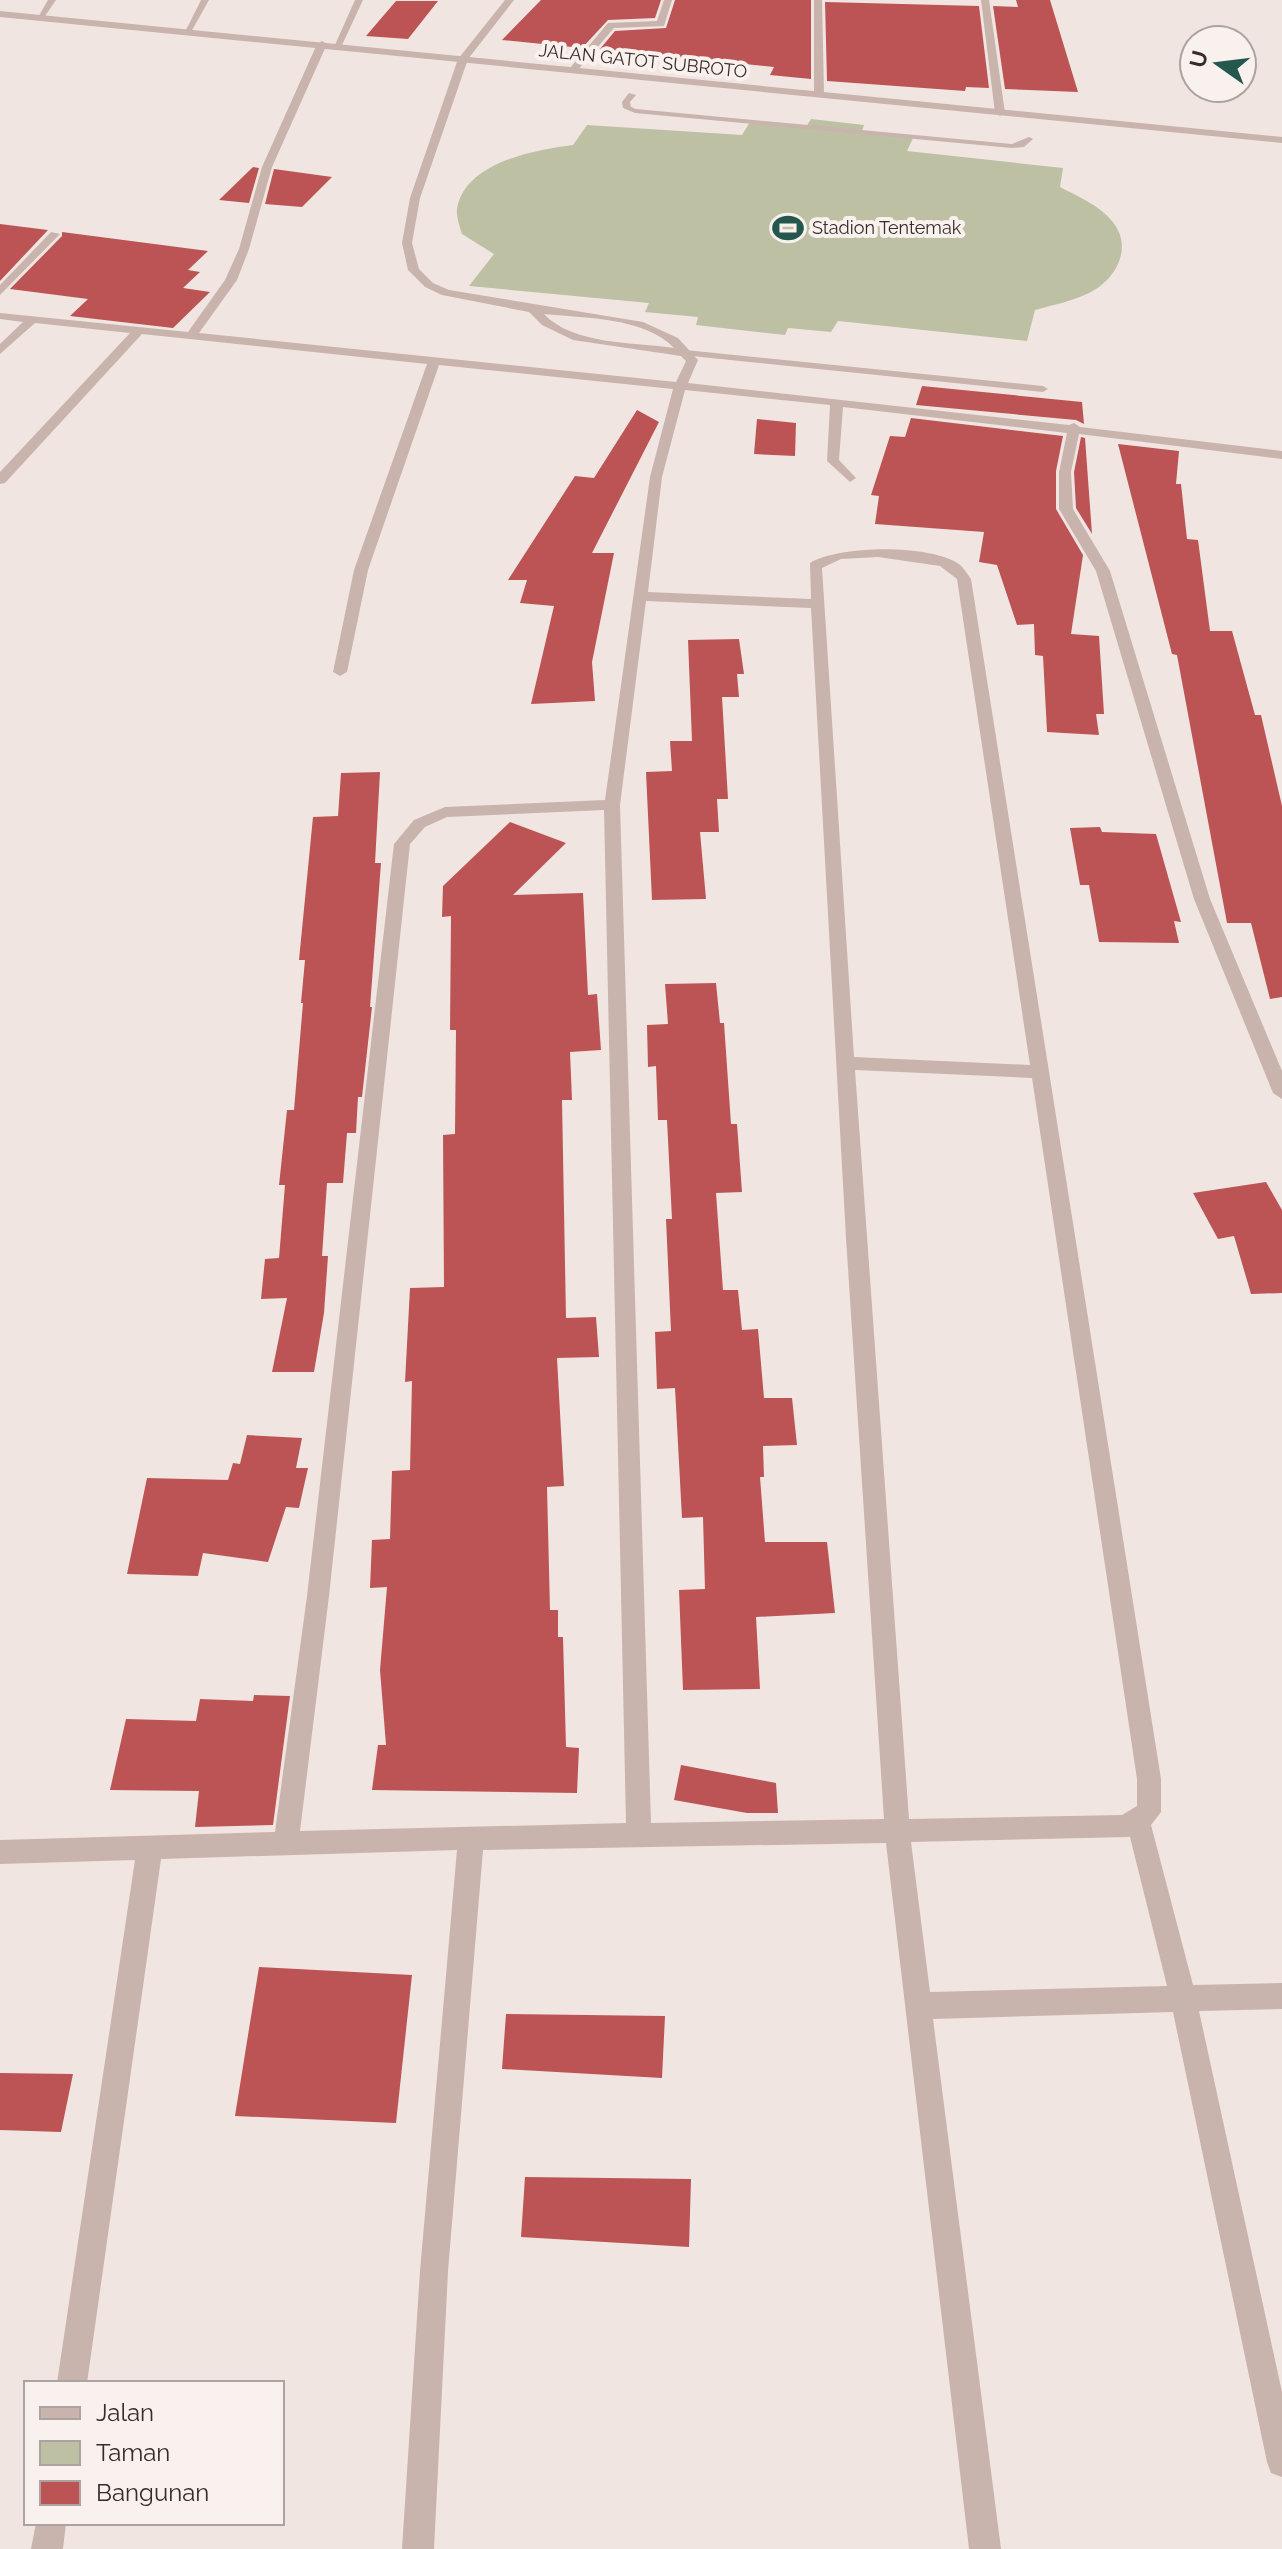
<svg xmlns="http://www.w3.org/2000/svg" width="1282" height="2549" font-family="Raleway,sans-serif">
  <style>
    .green { fill: #bdc0a2 }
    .building { fill: #bc5455 }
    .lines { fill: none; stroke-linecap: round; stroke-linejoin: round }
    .service { fill: #c9b3ad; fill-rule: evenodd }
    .minor { fill: #c9b3ad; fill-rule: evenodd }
    .tertiary { fill: #c9b3ad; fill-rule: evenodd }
    .labels { text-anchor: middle; stroke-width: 8; stroke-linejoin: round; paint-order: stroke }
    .far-street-label { font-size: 18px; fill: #382c2b; stroke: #f9f1ed }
    .far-poi-label { font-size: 18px; fill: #382c2b; stroke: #f9f1ed; text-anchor: start }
  </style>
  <rect width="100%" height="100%" fill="#f1e5e1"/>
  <path class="green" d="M811,119L864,125L862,131L914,136L907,151L1063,168L1060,187C1077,196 1099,205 1112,221C1134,247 1116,280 1089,293C1073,301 1053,305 1035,310L1027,341L838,321L831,332L788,328L785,335L696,325L698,317L645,312L649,303L469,286L494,254L462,234C460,227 456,216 457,209C465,162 535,150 573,145L587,125L742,135L750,122L806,127Z"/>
  <path class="building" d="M541,0H661L655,18L608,20L582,48L502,40Z
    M675,0H811V79L770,75L774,67L600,49L615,31L666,28Z
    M1016,0H1050L1078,92L1005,89L993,6L1018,7Z
    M396,1H438L408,39L366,36Z
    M825,2L979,6L989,88L966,87L965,91L827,81Z
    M253,167L259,168L249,203L219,200Z
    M274,169L332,177L302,207L265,204Z
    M0,224L48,230L0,281Z
    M62,232L208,251L188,270L200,272L183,288L210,292L173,328L70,316L88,299L10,289L62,236Z
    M922,386L1082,402L1084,424L1076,420L916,405Z
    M637,410L659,422L592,553H614L592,662L595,701L531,704L554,606L520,603L527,580H508L575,476L594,478Z
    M911,418L1063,436L1056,471V509L1083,555L1071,634L1099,636L1104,714H1096L1099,735L1047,732L1043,656L1035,655L1034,624L1017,625L997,565L979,562L984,532L875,524L879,496L871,495L890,436L905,437Z
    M757,419L796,423L795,456L754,454Z
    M1081,437L1085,438L1092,534L1076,508L1074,472Z
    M1118,444L1179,451L1176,484H1181L1187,539L1198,540L1210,631H1232L1255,715H1261L1282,806V997L1270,999L1251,923H1227L1177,655L1172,654Z
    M739,639L744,674H737L739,697H722L728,799H717L719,832H700L706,899L652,900L646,772L672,771L670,741H692L688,640Z
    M380,772L375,863H381L370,1007H372L362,1097H358L356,1133H347L343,1183H327L322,1256H328L324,1313L314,1372H272L287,1298L261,1299L265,1259L279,1258L285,1185H279L287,1110H294L303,1003H301L305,960H299L313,817L338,816L341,773Z
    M510,822L566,843L513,895L583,893L588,995L597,994L601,1050L570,1052L572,1100H562L566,1318L596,1317L599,1357L557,1358L564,1486L547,1487L550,1610H558V1637H563L566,1747L579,1748L577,1793L372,1790L378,1745H386L380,1670L387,1587L370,1588L372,1540L390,1539L392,1471L410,1470L412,1381L405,1382L410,1288L444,1287L443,1135L455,1134L456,1030H450L451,916L442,917L443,886Z
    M1100,827L1102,832L1156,834L1181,922L1174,921L1179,943L1099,942L1089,885H1080L1070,828Z
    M716,983L720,1023H724L731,1124H737L742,1192L716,1193L723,1290H738L742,1330L758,1329L764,1398H792L797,1445L763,1446L764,1477H760L765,1542H827L835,1613L756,1617L760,1689L683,1690L679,1590L705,1589L703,1517L682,1518L675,1388L657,1389L655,1332L671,1331L666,1219H672L667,1120H658L656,1066L648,1067L647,1025L668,1024L665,984Z
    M1266,1182L1282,1210V1293L1251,1294L1234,1236L1218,1239L1193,1193Z
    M247,1435L302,1438L296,1468H308L299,1508L286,1507L268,1562L203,1553L198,1576L127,1574L147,1478L228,1480L233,1463L240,1464Z
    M254,1695L290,1696L273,1825L195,1827L199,1791L110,1790L126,1719L196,1721L200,1699L253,1701Z
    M681,1765L776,1783L778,1813H747L674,1800Z
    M259,1967L412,1975L396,2123L235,2116Z
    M506,2014L665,2016L662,2078L502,2069Z
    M0,2073L73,2074L61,2132L0,2130Z
    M525,2177L691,2179L689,2247L521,2237Z"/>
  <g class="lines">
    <path class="service" d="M629,93L636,95L630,102L631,107L636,109L1012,144L1029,137L1033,139L1024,147L1012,148L635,113L623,108L622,102Z
      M685,350L1043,386L1048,389L1043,392L682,355L680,353Z"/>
    <path class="minor" d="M48,0H56L43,19H37Z
      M201,0H209L191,32H185Z
      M355,0H363L342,45L334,47Z
      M505,0H514L468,59L420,198L412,243L419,269L433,283L449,290L643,322L678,338L698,360L688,383L1069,425L1074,423L1080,427L1282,451V459L1079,434L1071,472L1073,509L1110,571L1210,899L1282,1071V1099L1273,1093L1194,899L1096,571L1059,509V472L1067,433L843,407L839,460L856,478L850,482L827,461L830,405L685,390L662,477L648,592L811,599L810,563C839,545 930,544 959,564C964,568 967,574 971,579L1161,1779V1812L1151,1825L1193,1985L1282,1983V2009L1199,2011L1282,2392V2477L1271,2473L1267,2462L1173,2012L933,2019L1001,2549H969L886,1843L483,1850L448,2271L434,2549H402L420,2271L457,1850L161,1859L87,2383H57L135,1860L0,1864V1840L275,1832L307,1596L394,844L414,820L445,807L605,800L650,477L673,389L439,365L368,570L347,672L340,676L333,672L354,570L427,364L142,334L5,483L0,484V472L130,333L35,323L0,354V344L23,322L0,319V313L188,332L225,280L239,249L262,167L317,44L322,41L327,44L272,167L249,249L237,280L199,333L676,382L686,361L681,356L573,340L542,325L529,312L442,295L425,287L408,270L402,243L410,198L458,59ZM544,314C583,318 645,317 674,348C634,342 573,345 544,314ZM878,557L940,566L957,579L1030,1065L854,1057L822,568L841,559ZM646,601L811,608L846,1238L884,1819L651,1823L620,805ZM604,810L626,1823L300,1831L329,1596L410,844L425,827L447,817ZM855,1070L1032,1078L1137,1779V1806L1122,1815L909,1819ZM1130,1837L1167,1986L930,1992L911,1842Z
      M664,0H672L664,26L614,28L576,72H570V68L608,23L657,21Z
      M814,0H822L824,94L819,97L814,94Z
      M981,0H989L1005,113L1000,116L995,113Z
      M51,232L60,234L0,295V285Z
      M36,2523H66L63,2549H31Z"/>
    <path class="tertiary" d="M0,11L1282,137V143L0,17Z"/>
  </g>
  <defs>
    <symbol id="stadium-bare" viewBox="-9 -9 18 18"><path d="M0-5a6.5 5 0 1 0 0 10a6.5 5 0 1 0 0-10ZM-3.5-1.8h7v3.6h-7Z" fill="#24574d" stroke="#f9f1ed" stroke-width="2.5" paint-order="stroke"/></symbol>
  </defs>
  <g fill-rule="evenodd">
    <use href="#stadium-bare" x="766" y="206" width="44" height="44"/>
  </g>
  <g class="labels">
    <g class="far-street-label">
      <text transform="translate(643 61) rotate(6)" y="6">JALAN GATOT SUBROTO</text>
    </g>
    <g class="far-poi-label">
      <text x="812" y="234">Stadion Tentemak</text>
    </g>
  </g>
  <rect x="24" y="2381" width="260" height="144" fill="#f9f1ed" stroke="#aca29f" stroke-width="2"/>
  <rect x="40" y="2407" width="40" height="12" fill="#c9b3ad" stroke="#aca29f" stroke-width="2"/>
  <text x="96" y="2421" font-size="24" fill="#382c2b">Jalan</text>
  <rect x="40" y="2441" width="40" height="24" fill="#bdc0a2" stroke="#aca29f" stroke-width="2"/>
  <text x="96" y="2461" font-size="24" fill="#382c2b">Taman</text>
  <rect x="40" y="2481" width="40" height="24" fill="#bc5455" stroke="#aca29f" stroke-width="2"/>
  <text x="96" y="2501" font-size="24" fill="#382c2b">Bangunan</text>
  <g transform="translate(1218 64) rotate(284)"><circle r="38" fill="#f9f1ed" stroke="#aca29f" stroke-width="2"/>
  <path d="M0-6L14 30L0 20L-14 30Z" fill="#24574d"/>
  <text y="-12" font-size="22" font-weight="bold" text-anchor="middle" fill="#382c2b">U</text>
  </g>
</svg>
